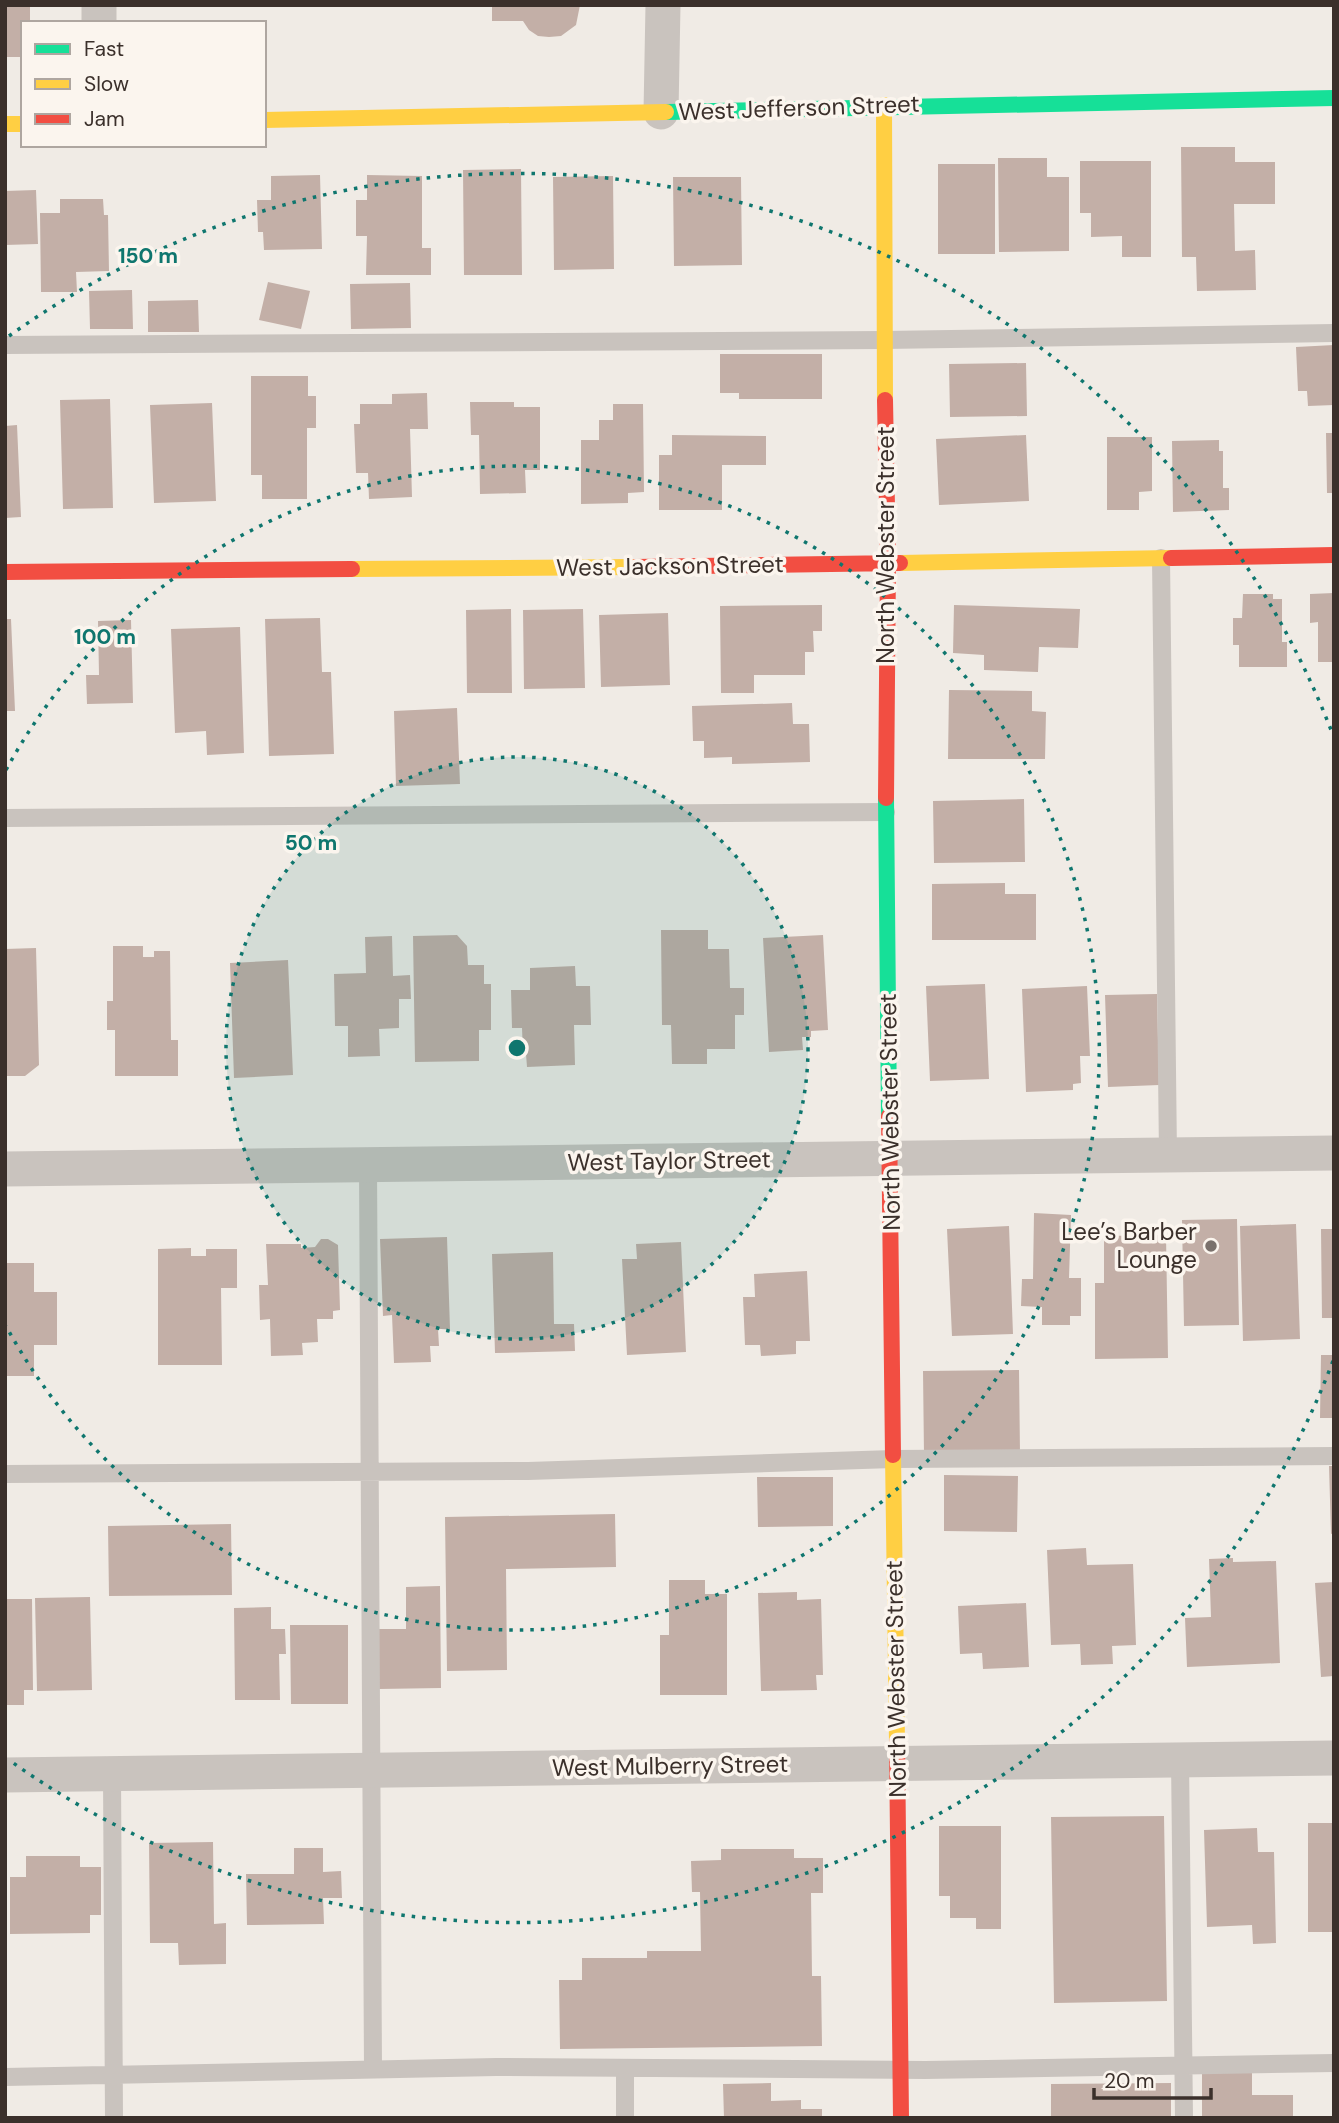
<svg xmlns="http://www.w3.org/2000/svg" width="1339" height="2123" font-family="'DM Sans',sans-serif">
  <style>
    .building { fill: #c3afa7 }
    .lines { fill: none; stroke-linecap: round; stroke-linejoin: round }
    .lane { stroke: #c9c3be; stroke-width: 18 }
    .street { stroke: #c9c3be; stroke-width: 35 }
    .fast { stroke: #16e098; stroke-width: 16 }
    .slow { stroke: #ffcf43; stroke-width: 16 }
    .jam { stroke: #f24e42; stroke-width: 16 }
    .ring { fill: none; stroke: #0f766e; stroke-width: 3.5; stroke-dasharray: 3.5 7 }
    .poi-dot { fill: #7a716c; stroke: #fbf5ee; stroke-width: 2.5 }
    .labels { text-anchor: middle; stroke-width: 7; stroke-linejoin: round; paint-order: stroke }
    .street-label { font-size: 24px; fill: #3b302b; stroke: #fbf5ee }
    .poi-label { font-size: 24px; fill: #3b302b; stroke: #fbf5ee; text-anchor: end }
    .centre { fill: #0f766e; stroke: #fbf5ee; stroke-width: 3.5 }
    .ring-label { font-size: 21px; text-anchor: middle; font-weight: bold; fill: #0f766e; stroke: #fbf5ee; stroke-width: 7; stroke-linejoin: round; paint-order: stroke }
  </style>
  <rect width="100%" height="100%" fill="#f0ebe5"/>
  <path class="building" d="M5,5H30V23H23V57H5Z
    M492,5H580L576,25L561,36L549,37L538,36L529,30L523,21H492Z
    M1181,147H1235V162H1275V204H1234L1235,251L1255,250L1256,290L1197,291L1196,257H1182Z
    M998,158H1047V177H1069V251L999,252Z
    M1080,161H1151V257H1122V236L1091,237V213H1080Z
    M938,164H995V254H938Z
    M521,169L522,275H464L463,170Z
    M320,175L322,249L264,250L263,232H258L257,200H271V176Z
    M367,175L422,176V248H431V275H366L367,236H356V200H367Z
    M613,176L614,269L554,270L553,177Z
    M673,177H741L742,265L674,266Z
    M36,190L38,244L5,245V191Z
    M60,199H103L104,215H108L109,271L76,272L77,292H41L40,213H60Z
    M268,282L310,291L301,329L259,320Z
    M410,283L411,328L351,329L350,284Z
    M132,290L133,329H90L89,291Z
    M198,300L199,332H148V301Z
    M1334,345V405L1308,406L1307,391H1298L1296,347Z
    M720,354H822V399H739V393H720Z
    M1026,363L1027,416L950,417L949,364Z
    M251,376H308V396H316V428H307V499H262V475H251Z
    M427,393L428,429H410L412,497L369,499L368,473H356L354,424H360V404H392V394Z
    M110,399L113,508L63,509L60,400Z
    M470,402H514V407H540V470H525L526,493L480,494L479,435H471Z
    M212,403L216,501L154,503L150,405Z
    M613,404H643L644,492L628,493V503L581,504V440H599V420H613Z
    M17,425L21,517L5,518V426Z
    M1326,433H1334V493H1327Z
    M672,435L766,436V465H722V510H659V455H672Z
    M1026,435L1029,501L939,505L936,439Z
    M1107,437H1152V491L1139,492V510H1107Z
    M1219,440V451H1223V488H1229V510L1173,512L1172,441Z
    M1334,593V662H1318V622L1310,623V594Z
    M1243,594H1273V599H1282V642H1287V667H1239V645H1233V618H1242Z
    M822,605V631H813L814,652H805V675H754V693H721L720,606Z
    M954,605L1080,609L1078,648L1039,647L1038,672L984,670V655L953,653Z
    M511,609L512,693H467L466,610Z
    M583,609L585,688L524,689L523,610Z
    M668,613L670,685L601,687L599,615Z
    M320,618L322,672H331L334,754L269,756L265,619Z
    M5,619H11L15,711H5Z
    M131,620L133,703L87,704L86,675H99L98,621Z
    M240,627L244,753L207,755L206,731L175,733L171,629Z
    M949,690L1032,691V711L1046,712L1045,759H948Z
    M792,703L793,724H809L810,762L732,764V757L704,758V741H693L692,706Z
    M457,708L460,784L396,786L394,711Z
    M1024,799L1025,862L934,863L933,801Z
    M1005,883V894H1036V940H932V884Z
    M661,930H708V949H729L730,988H744V1015H735V1049H707V1064H672L671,1025H662Z
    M457,935L467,946L468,965H484V984H491V1030H479V1061L415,1062L413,936Z
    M823,935L828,1030L811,1031V1037H802L803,1050L769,1052L763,938Z
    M392,936L393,976L410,975L411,999H399V1028L379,1029L380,1056L348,1057V1026H335L334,974L366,973L365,937Z
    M113,946H143V957H154V951H170L171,1040H178V1076H115V1030H107V1001H113Z
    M36,948L39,1065L25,1076H5V949Z
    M288,960L293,1075L234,1078L230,963Z
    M575,966L576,986H590L591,1025H574L575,1065L527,1067L526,1054H523L522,1028H512L511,990H530V968Z
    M985,984L989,1079L930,1081L926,986Z
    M1087,986L1090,1056H1080L1081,1083L1073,1084V1090L1026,1092L1022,989Z
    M1157,994L1159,1085L1108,1087L1105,995Z
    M1034,1213L1071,1215L1069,1278H1081V1316H1070V1325H1042V1307L1021,1306L1022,1279H1033Z
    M1237,1219L1239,1325L1184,1326L1182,1220Z
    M1296,1224L1300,1339L1243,1341L1240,1226Z
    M1009,1226L1013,1334L952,1336L947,1229Z
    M1321,1229H1334V1318H1322Z
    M1166,1235L1168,1358L1095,1359V1283H1104V1236Z
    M447,1237L450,1329H438L439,1346H430L431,1362L394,1363L392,1315L383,1316L380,1239Z
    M321,1239H328L338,1245L340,1310L333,1311V1319H317L318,1342L302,1343L303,1355L271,1356L270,1319L260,1320L259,1285H268L266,1244H301V1248L315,1247Z
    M681,1242L686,1352L627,1355L622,1259H637L636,1244Z
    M191,1248V1256H206V1249H237V1288H221L222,1365H158V1249Z
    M553,1252L554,1324H574L575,1351L495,1353L492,1254Z
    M5,1263H34V1292H57V1345H34V1376H5Z
    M807,1271L810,1341H796V1354L761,1356L760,1345H745L743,1297H755L754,1274Z
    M1321,1355H1334V1418H1320Z
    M1019,1370L1020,1454L924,1455L923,1371Z
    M1329,1466H1334V1533L1331,1534Z
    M944,1475L1018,1476L1017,1532L944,1531Z
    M757,1477H833V1526L758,1527Z
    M615,1514L616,1567L506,1569L507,1670L447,1671L445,1517Z
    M231,1524L232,1595L109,1596L108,1526Z
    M1086,1548L1087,1565L1133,1564L1136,1645L1112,1646L1113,1664L1081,1665L1080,1644L1051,1645L1047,1550Z
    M1233,1558V1562L1276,1561L1280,1663L1187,1667L1185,1618L1211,1617L1209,1559Z
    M669,1580H705V1594H727V1695H660V1635H669Z
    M1334,1582V1676L1321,1677L1315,1583Z
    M440,1586L441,1688L379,1689V1629H406V1587Z
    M797,1592V1600L821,1599L823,1675H816L817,1690L761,1691L758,1593Z
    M90,1597L92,1690L37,1691L35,1598Z
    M5,1599H32L33,1690H24V1705H5Z
    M1026,1603L1029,1667L983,1669L982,1653L960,1654L958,1606Z
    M271,1607V1629H285L286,1654H279L280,1700H235L234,1608Z
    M290,1625H348V1704H291Z
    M1164,1816L1167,2001L1054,2003L1051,1817Z
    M1308,1823H1334V1932H1308Z
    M939,1826H1001V1929H976V1918H950V1896H939Z
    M1257,1828L1258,1852H1274L1276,1943L1253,1944L1252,1925L1207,1927L1204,1830Z
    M213,1842L214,1924L226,1923V1964L179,1965L178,1943H150L149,1843Z
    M294,1848H323V1872L341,1871L342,1898H323L324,1924L247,1925L246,1874H294Z
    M721,1849H794V1858H823V1893H811L812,1976H821L822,2046L560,2049L559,1980H582V1958H647V1951H701L700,1892H692L691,1861L721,1860Z
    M26,1856H80V1867H101V1915H90V1933L10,1934V1877H26Z
    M1202,2070H1252V2095H1293V2118H1202Z
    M771,2083V2101L801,2100V2109H822V2118H724L723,2084Z
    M1171,2083V2118H1051V2084Z"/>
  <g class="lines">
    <path class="lane" d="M5,345L884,340L1334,333
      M1161,558L1168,1155
      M5,818L886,812
      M368,1165L373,2069
      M5,1474L528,1471L893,1459L1334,1456
      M1180,1759L1184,2118
      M112,1774L114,2118
      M625,2068V2118
      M5,2077L496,2067L925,2070L1334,2063"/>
    <path class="street" d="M99,23V5
      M661,112L663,5
      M5,1169L1334,1153
      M5,1775L1334,1758"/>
    <path class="fast" d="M666,112L1334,98
      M886,798L889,1116"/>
    <path class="slow" d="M884,105L885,400
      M264,120L666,112
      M5,124H23
      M900,563L1171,558
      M352,569L635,567
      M893,1455L897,1742"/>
    <path class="jam" d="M885,400L888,562L886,798
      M1171,558L1334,555
      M635,567L900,563
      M5,572L352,569
      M889,1116L893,1455
      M897,1742L901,2118"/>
  </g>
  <circle cx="517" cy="1048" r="291" fill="#0f766e" fill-opacity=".12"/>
  <g class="ring">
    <circle cx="517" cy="1048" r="291"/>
    <path d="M6 770A582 582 0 1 1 6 1326"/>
    <path d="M1333 1361A874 874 0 0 1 9 1760M9 336A874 874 0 0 1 1333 735"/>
  </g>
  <circle class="poi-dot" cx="1211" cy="1246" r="7"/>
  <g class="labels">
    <g class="street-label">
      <text transform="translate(799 108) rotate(-2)" y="8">West Jefferson Street</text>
      <text transform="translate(886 545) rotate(-90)" y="8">North Webster Street</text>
      <text transform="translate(670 566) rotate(-1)" y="8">West Jackson Street</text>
      <text transform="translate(890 1112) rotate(-91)" y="8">North Webster Street</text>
      <text transform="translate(669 1161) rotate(-1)" y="8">West Taylor Street</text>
      <text transform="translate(896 1679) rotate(-91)" y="8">North Webster Street</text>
      <text transform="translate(670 1766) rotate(-1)" y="8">West Mulberry Street</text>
    </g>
    <g class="poi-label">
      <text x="1197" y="1240">Lee’s Barber<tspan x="1197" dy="28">Lounge</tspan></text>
    </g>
  </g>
  <circle cx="517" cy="1048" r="10" class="centre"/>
  <g class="ring-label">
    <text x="148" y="263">150 m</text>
    <text x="105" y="644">100 m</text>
    <text x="311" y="850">50 m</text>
  </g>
  <rect width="1339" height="2123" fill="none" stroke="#3b302b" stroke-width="14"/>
  <rect x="21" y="21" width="245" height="126" fill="#fbf5ee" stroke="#aea6a0" stroke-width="2"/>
  <rect x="35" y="44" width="35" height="10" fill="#16e098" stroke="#aea6a0" stroke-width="2"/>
  <text x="84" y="56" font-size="21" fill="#3b302b">Fast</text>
  <rect x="35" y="79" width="35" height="10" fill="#ffcf43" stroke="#aea6a0" stroke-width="2"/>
  <text x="84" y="91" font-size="21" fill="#3b302b">Slow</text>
  <rect x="35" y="114" width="35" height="10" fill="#f24e42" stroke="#aea6a0" stroke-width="2"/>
  <text x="84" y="126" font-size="21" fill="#3b302b">Jam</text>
  <path d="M1094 2088v10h117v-10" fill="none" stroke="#3b302b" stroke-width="3.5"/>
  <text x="1104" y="2088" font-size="21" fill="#3b302b" stroke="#fbf5ee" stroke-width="5" paint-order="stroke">20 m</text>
</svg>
